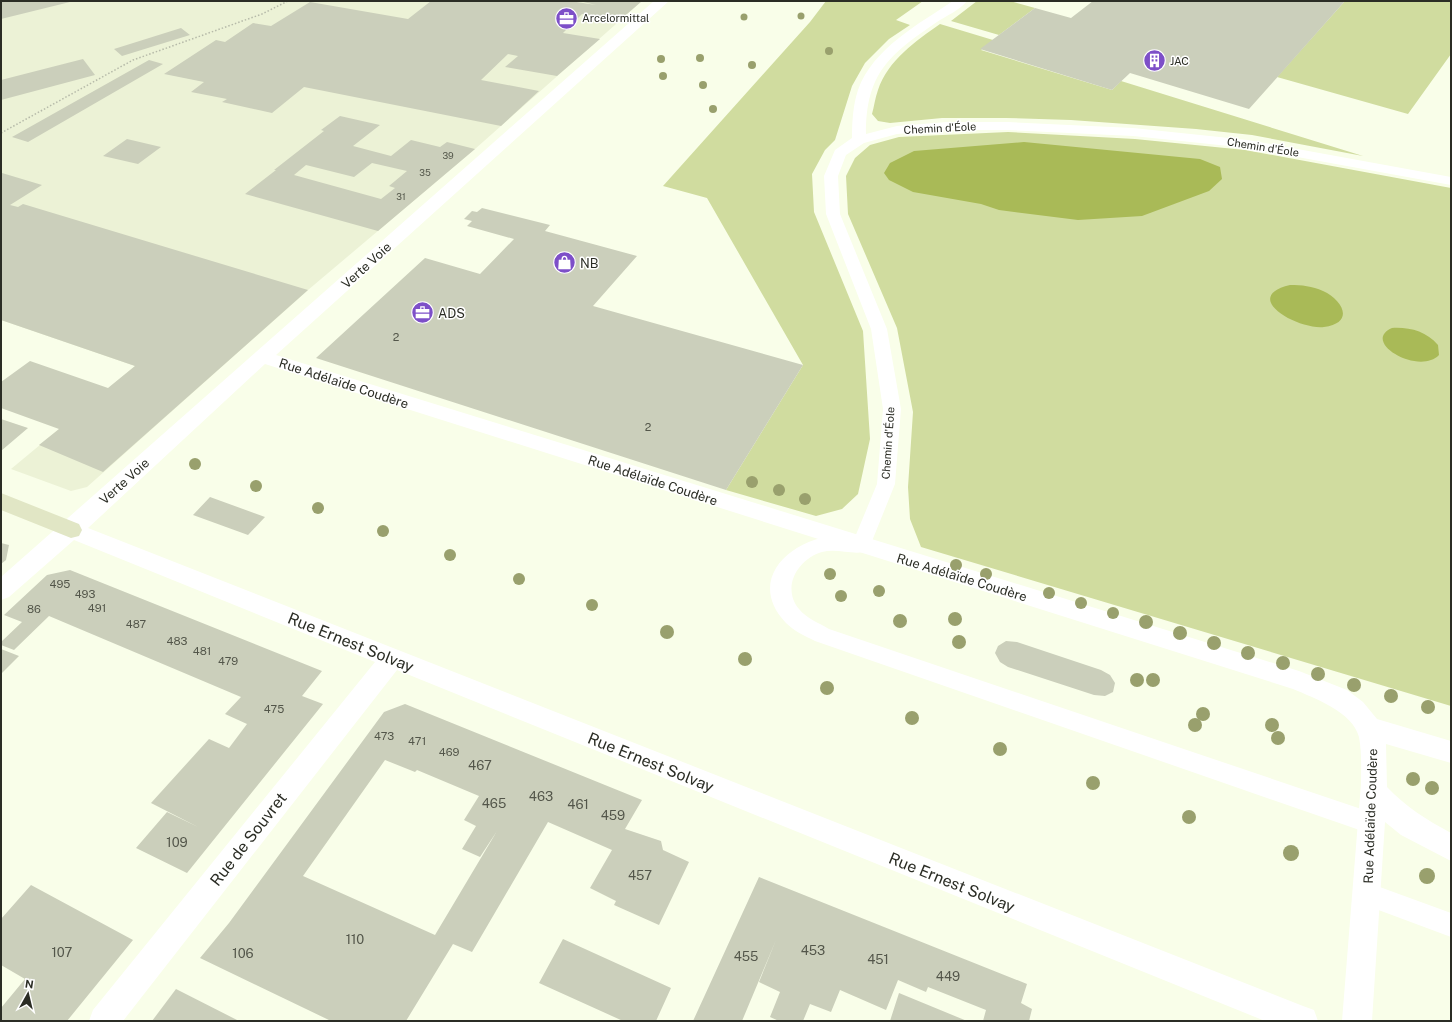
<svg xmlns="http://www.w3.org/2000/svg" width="1452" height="1022" font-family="'Public Sans',sans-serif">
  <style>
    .built { fill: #ecf2d6 }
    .green { fill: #d0dc9f }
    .water { fill: #a9ba57 }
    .building { fill: #cbcfbb; fill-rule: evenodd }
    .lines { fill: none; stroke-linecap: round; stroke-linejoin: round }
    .path { stroke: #b6baa9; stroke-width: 1.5; stroke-dasharray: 1.5 2; stroke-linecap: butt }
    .lane { fill: #fff; fill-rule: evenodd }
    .street { fill: #fff; fill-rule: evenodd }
    .secondary { fill: #e1e6c5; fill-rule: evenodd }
    .tree { fill: #99a06d }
    .labels { text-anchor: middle; stroke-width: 3; stroke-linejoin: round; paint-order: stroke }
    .far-number-label { font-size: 9px; fill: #53564a }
    .far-poi-label { font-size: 11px; fill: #2b2d25; stroke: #fff; text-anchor: start }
    .far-street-label { font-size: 11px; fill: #2b2d25; stroke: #fff }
    .number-label { font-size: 11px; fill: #53564a }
    .poi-label { font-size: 13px; fill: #2b2d25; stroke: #fff; text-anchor: start }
    .street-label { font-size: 13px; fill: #2b2d25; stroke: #fff }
    .near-number-label { font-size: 13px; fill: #53564a }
    .near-street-label { font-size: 16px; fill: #2b2d25; stroke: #fff }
  </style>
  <rect width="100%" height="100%" fill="#f9fee9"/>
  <path class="built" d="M1,1H642L475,149L308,290L87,487L71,491L11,469L135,366L1,320Z"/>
  <path class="green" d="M826,1H923L896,20L910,25L889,39L865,63L852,86L835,140L825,150L812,174L814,212L863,331L870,439L858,494L842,509L816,516L726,490L803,365L707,198L663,186L810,22Z
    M977,1H1010L1035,8L999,35L951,21Z
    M1345,1H1451V54L1408,114L1277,77Z
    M940,24L993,40L981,50L1112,90L1121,81L1363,156L1252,135L1196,129L1071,120L1006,118H942L890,123L878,121L872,114C874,107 875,98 878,90C888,60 916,41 940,24Z
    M1008,132L1135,139L1245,150L1451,188V706L921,547L910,519L908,487L913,412L897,328L848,214L846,176L855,158L870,145L899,137Z"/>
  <path class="water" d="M1024,142L1200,159L1220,167L1222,179L1209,191L1142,216L1078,220L999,210L981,204L913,192L889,180L884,173L890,163L914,151Z
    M1290,285C1302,285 1312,286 1323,291C1343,300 1355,323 1324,327C1297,330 1240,297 1290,285Z
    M1392,328C1409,327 1426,331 1438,345L1439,355C1419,376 1360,342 1392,328Z"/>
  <path class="building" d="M1,1H70V2L1,19Z
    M431,1H570L596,5L579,1H642L620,20L582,14L563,33L600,39L557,76L505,67L518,56L508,54L481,80L539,91L501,126L304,87L272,113L222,102L227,99L191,92L204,82L164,74L216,40L225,42L253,23L271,26L310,2L408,19Z
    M1093,1H1345L1249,109L1130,73L1112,90L980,49L1035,8L1071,18Z
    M181,28L190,35L122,56L114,49Z
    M83,59L95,75L1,100V80Z
    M149,60L163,64L28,142L12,137Z
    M340,116L380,125L353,146L391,156L411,140L440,147L447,142L475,149L378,231L245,194L276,170H274L324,131L321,130ZM372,163L407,171L389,186L395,188L381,199L294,175L306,165L354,177Z
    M127,139L161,147L138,164L103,156Z
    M2,173L42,185L10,205L18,207L23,204L308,290L103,472L39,445L59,429L1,408V382L30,361L108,388L135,366L1,320Z
    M482,208L550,225L545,231L637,256L593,306L803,365L726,490L316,358L425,258L480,274L514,239L467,226L472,221L464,219L472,211L477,212Z
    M1,419L28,428L1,451Z
    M210,497L265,517L248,535L193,515Z
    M1,543L9,545L6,560L1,564Z
    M70,570L322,671L302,696L323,704L187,873L136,848L167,812L198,827L151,803L209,739L229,748L247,724L225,714L241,697L49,616L14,650L1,645V642L22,622L4,615L47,575Z
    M1006,641L1017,642L1101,670L1110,675L1115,683L1113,692L1105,696L1094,695L1008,667L1000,662L995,653L998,646Z
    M1,649L19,656L1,674Z
    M405,704L642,800L625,829L661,841L663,850L689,862L659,925L614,905L616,901L590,888L612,850L548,822L472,952L453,944L406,1021H331L200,958L229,923L384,712ZM385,760L415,772L417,770L479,796L464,820L476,826L462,849L480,857L497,831L435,935L303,876Z
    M759,877L1027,984L1021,1003L1032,1009L1029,1021H983L986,1010L928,987L926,992L898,980L886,1010L840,990L831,1012L810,1004L803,1021H779L770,1017L780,992L759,982L776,940L742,1021H693Z
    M31,885L133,940L67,1021H1V1008L25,979L1,965V919Z
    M563,939L671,988L656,1021H623L539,983Z
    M176,989L239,1021H152Z
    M899,993L967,1021H890Z"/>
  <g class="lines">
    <path class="path" d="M1,133L133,60L262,14L288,1"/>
    <path class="lane" d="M953,1H967C960,10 946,16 937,22C889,55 866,73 866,134L897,126L947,122H1008L1133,128L1248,140L1451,177V185L1248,148L1133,136L1008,130H947L897,134L864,143L846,155L838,176L840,214L887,329L901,409L895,484L868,551C854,556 838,548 822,552C798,559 781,587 799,609C806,618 819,623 829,629L1379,815L1383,823L1379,831L1371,834L815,641C805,636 794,631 786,623C740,575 803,527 855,537L877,484L883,409L871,329L826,214L824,176L835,150L852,138C852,122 853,105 858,90C873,48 919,24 953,1Z
      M1366,882L1451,913V937L1357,902L1354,894L1357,886Z"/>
    <path class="street" d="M654,1H669L276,355L1299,671L1347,690L1363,702L1377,719L1451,741V763L1386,744L1387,787C1406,807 1427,820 1451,833V861L1401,835L1385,822L1372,1021H1342L1361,784C1361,769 1362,753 1359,737C1353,712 1314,698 1293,689L265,364L88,528L1303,1006L1314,1010L1318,1021H1265L397,670L123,1021H89L93,1010L375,662L74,540L9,597L1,600V577Z"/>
    <path class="secondary" d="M1,493L79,524L82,530L79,536L71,538L1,510Z"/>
  </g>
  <g class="tree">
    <circle cx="801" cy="16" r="3.5"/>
    <circle cx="744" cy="17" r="3.5"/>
    <circle cx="829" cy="51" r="4"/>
    <circle cx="700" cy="58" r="4"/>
    <circle cx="661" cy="59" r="4"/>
    <circle cx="752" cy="65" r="4"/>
    <circle cx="663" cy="76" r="4"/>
    <circle cx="703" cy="85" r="4"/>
    <circle cx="713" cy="109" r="4"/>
    <circle cx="195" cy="464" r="6"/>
    <circle cx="752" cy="482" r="6"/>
    <circle cx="256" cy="486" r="6"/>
    <circle cx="779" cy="490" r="6"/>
    <circle cx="805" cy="499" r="6"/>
    <circle cx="318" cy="508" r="6"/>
    <circle cx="383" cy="531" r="6"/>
    <circle cx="450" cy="555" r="6"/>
    <circle cx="956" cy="565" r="6"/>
    <circle cx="830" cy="574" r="6"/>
    <circle cx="986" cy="574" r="6"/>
    <circle cx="519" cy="579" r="6"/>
    <circle cx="879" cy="591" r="6"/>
    <circle cx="1049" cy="593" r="6"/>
    <circle cx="841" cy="596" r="6"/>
    <circle cx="1081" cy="603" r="6"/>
    <circle cx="592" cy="605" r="6"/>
    <circle cx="1113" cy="613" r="6"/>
    <circle cx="955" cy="619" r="7"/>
    <circle cx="900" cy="621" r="7"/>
    <circle cx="1146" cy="622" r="7"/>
    <circle cx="667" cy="632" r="7"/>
    <circle cx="1180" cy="633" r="7"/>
    <circle cx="959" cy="642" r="7"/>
    <circle cx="1214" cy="643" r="7"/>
    <circle cx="1248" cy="653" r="7"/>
    <circle cx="745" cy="659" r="7"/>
    <circle cx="1283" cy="663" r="7"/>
    <circle cx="1318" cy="674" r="7"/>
    <circle cx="1137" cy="680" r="7"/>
    <circle cx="1153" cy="680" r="7"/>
    <circle cx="1354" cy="685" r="7"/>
    <circle cx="827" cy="688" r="7"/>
    <circle cx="1391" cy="696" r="7"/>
    <circle cx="1428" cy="707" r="7"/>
    <circle cx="1203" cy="714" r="7"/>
    <circle cx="912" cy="718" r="7"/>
    <circle cx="1195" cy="725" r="7"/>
    <circle cx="1272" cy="725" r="7"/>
    <circle cx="1278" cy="738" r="7"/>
    <circle cx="1000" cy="749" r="7"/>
    <circle cx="1413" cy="779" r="7"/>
    <circle cx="1093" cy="783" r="7"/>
    <circle cx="1432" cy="788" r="7"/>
    <circle cx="1189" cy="817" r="7"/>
    <circle cx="1291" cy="853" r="8"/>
    <circle cx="1427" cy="876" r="8"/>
  </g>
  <defs>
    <symbol id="office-disc" viewBox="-11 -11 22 22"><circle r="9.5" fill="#7d4fc8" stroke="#fff"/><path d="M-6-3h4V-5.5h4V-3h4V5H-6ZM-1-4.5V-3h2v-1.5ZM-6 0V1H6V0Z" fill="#fff"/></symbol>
    <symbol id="building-disc" viewBox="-11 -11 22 22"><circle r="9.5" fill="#7d4fc8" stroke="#fff"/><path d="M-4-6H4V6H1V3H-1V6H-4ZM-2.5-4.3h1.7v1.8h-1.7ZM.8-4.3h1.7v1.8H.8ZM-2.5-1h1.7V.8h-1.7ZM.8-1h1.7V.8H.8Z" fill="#fff"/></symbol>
    <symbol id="shop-disc" viewBox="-11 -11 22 22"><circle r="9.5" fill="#7d4fc8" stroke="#fff"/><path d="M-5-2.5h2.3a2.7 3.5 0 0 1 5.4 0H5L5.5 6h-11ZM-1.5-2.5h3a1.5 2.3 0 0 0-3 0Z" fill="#fff"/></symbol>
  </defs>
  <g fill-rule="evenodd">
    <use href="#office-disc" x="554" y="6" width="25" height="25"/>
    <use href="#building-disc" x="1142" y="48" width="25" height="25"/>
    <use href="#shop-disc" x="552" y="250" width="25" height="25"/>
    <use href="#office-disc" x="410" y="300" width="25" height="25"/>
  </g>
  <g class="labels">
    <g class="far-number-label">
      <text x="448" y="159">39</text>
      <text x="425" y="176">35</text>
      <text x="401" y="200">31</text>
    </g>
    <g class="far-poi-label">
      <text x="582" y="22">Arcelormittal</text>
      <text x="1170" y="65">JAC</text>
    </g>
    <g class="far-street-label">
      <text transform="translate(940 128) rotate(-3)" y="4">Chemin d'Éole</text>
      <text transform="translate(1263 147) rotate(9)" y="4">Chemin d'Éole</text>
      <text transform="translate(888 443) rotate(-86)" y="4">Chemin d'Éole</text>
    </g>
    <g class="number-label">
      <text x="396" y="341">2</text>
      <text x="648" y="431">2</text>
      <text x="60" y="588">495</text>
      <text x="85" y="598">493</text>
      <text x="97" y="612">491</text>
      <text x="34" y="613">86</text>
      <text x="136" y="628">487</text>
      <text x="177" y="645">483</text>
      <text x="202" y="655">481</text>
      <text x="228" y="665">479</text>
      <text x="274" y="713">475</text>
      <text x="384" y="740">473</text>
      <text x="417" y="745">471</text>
      <text x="449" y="756">469</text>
    </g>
    <g class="poi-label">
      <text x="580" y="268">NB</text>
      <text x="438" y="318">ADS</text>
    </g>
    <g class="street-label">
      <text transform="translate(366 265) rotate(-42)" y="5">Verte Voie</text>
      <text transform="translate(344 383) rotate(18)" y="5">Rue Adélaïde Coudère</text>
      <text transform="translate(653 480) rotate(18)" y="5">Rue Adélaïde Coudère</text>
      <text transform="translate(124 481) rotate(-42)" y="5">Verte Voie</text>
      <text transform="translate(962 577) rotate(17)" y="5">Rue Adélaïde Coudère</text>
      <text transform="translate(1370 816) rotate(-88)" y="5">Rue Adélaïde Coudère</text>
    </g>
    <g class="near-number-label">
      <text x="480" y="770">467</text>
      <text x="541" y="801">463</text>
      <text x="494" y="808">465</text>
      <text x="578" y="809">461</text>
      <text x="613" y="820">459</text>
      <text x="177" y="847">109</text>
      <text x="640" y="880">457</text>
      <text x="355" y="944">110</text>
      <text x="813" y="955">453</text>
      <text x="62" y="957">107</text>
      <text x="243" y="958">106</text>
      <text x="746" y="961">455</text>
      <text x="878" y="964">451</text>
      <text x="948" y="981">449</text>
    </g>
    <g class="near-street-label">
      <text transform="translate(351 642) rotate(22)" y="6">Rue Ernest Solvay</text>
      <text transform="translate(651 762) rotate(22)" y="6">Rue Ernest Solvay</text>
      <text transform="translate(248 839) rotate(-52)" y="6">Rue de Souvret</text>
      <text transform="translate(952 882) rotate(22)" y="6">Rue Ernest Solvay</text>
    </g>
  </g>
  <rect width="1452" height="1022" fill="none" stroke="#2b2d25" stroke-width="4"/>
  <g transform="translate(28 994) rotate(8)" stroke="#ffffff" stroke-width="3" paint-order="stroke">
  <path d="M0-3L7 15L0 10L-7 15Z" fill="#2b2d25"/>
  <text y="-6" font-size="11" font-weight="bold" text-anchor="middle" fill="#2b2d25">N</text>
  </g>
</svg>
